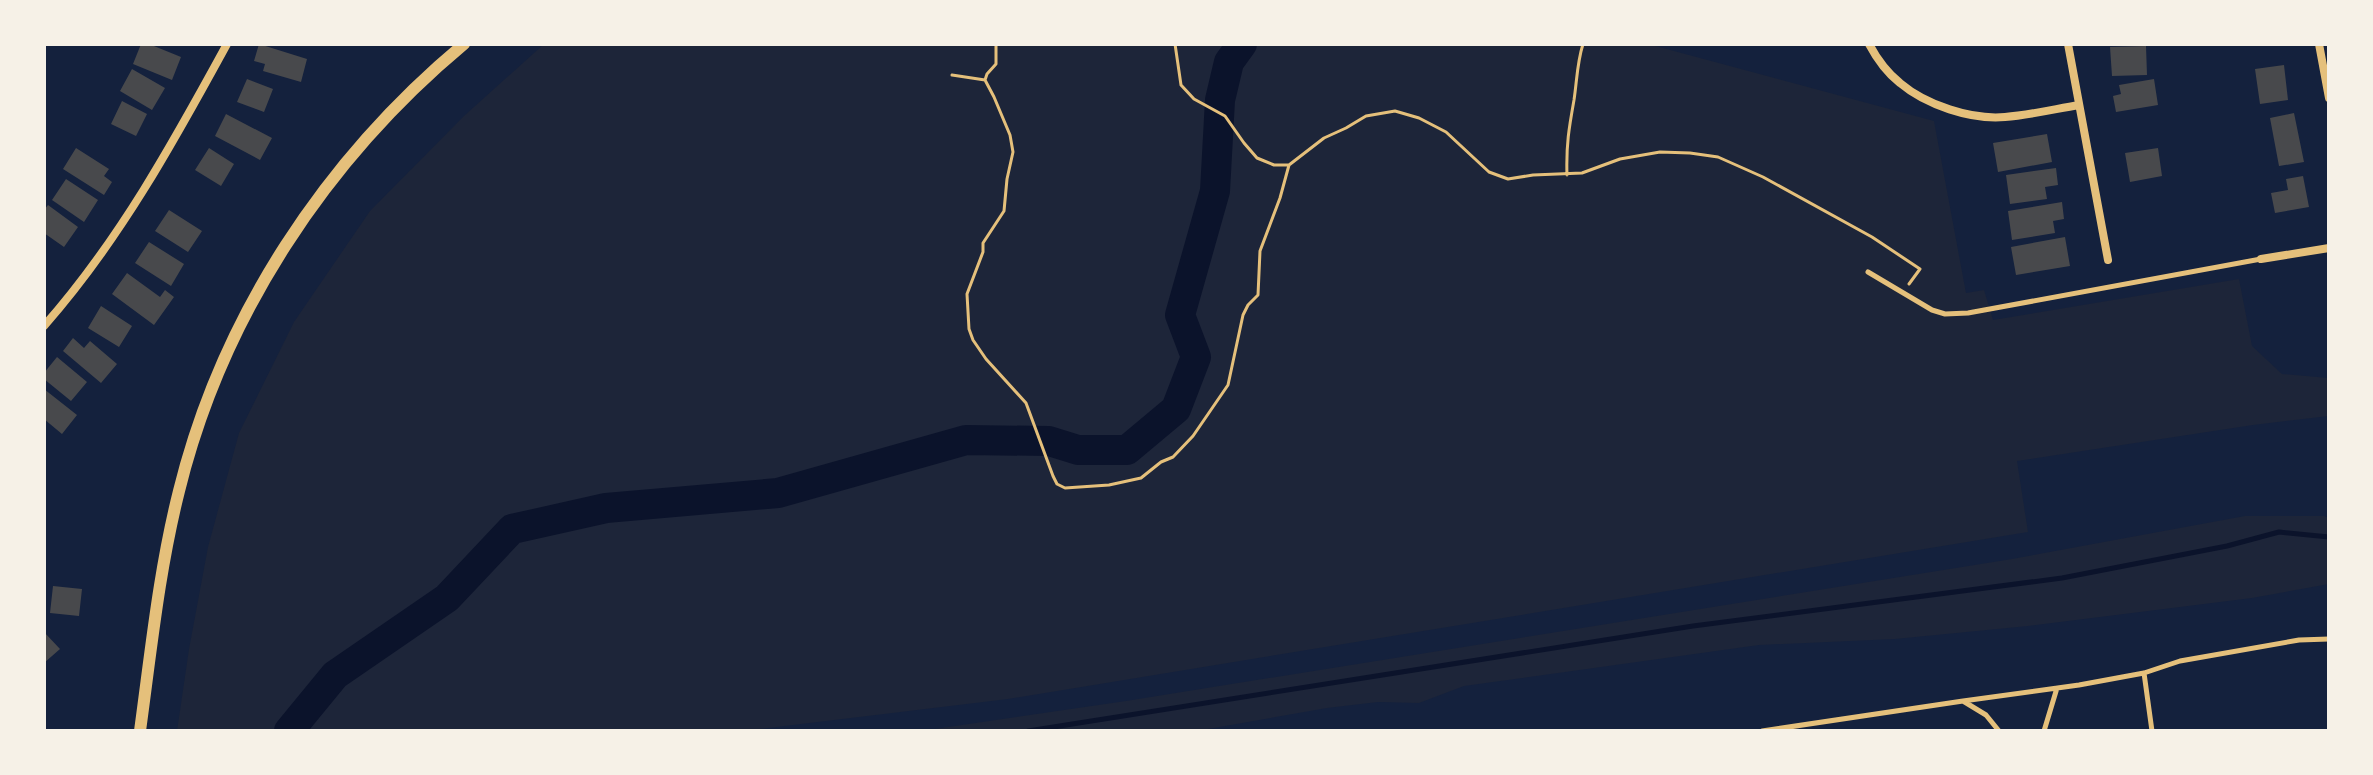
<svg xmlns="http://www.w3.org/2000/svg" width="2373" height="775" font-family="'DM Sans',sans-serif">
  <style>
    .green { fill: #1d2539 }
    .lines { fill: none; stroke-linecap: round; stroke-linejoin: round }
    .stream { stroke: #0b132b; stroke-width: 5 }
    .river { stroke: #0b132b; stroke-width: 30 }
    .building { fill: #48494c }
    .path { stroke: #e5c07b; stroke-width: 3 }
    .service { stroke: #e5c07b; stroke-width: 5 }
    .minor { stroke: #e5c07b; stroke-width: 8 }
    .tertiary { stroke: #e5c07b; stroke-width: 12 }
  </style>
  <rect width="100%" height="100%" fill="#14213d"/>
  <path class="green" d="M544,44H1648L1934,121L1966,293L1984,290L1993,320L2239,279L2252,346L2282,374L2329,378V416L2253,425L2017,461L2028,532L1008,699L744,731H177L189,649L208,547L239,433L294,322L370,211L464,116Z
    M2245,516H2324L2329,518V584L2252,598L2028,626L1895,639L1759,645L1464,686L1419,703L1378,702L1327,708L1197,731H921L1126,701L2012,559Z"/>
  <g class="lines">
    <path class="stream" d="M1028,731L1693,626L2062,578L2227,546L2279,532L2329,537"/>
    <path class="river" d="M289,731L335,675L447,598L512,529L606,508L778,493L966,440L1049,441L1078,450H1127L1176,409L1196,357L1180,315L1215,191L1220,100L1229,62L1242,44"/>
  </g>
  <path class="building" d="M141,44H149L181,57L172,80L133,64Z
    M259,44L307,59L301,82L263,71L265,64L254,61Z
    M2146,46L2147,75L2112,76L2110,47Z
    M2284,65L2288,100L2260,104L2255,69Z
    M132,69L165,88L152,110L120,91Z
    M247,79L273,89L264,112L237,102Z
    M2154,79L2158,105L2116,112L2113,96L2121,94L2119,85Z
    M122,101L147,114L136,136L111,124Z
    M2294,113L2304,162L2279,166L2270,118Z
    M226,114L272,138L260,160L215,136Z
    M2047,134L2052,162L1998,172L1993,143Z
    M76,148L109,169L104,176L112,182L104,195L63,169Z
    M209,148L234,164L221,186L195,170Z
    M2158,148L2162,176L2130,182L2125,153Z
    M2056,168L2058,185L2045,187L2047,199L2010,204L2006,175Z
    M2303,176L2309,207L2275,213L2271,193L2288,190L2286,179Z
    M66,179L98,200L84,222L52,200Z
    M2062,202L2064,219L2053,221L2055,233L2012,240L2008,211Z
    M48,205L78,227L64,247L44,233V210Z
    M169,210L202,231L188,252L155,231Z
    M2065,237L2070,266L2016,275L2011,247Z
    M149,242L184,264L171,286L135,263Z
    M127,273L160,297L165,290L174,297L154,325L112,294Z
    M101,306L132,326L119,347L88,328Z
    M73,338L84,348L90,341L117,364L101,383L63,351Z
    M57,357L87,382L71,401L44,379V373Z
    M44,389L77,415L62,434L44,419Z
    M53,586L82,589L79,616L50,613Z
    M44,632L60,649L44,663Z"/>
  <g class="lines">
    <path class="path" d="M996,44V64L987,74L985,80L994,97L1010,135L1013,152L1007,179L1004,211L983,243V252L967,294L969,329L973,340L986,359L1026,403L1053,476L1057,484L1065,488L1109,485L1141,478L1161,462L1173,457L1193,436L1228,385L1243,315L1248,305L1258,295L1260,251L1280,198L1289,165
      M1175,44L1181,85L1194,99L1225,116L1244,143L1257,158L1274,165H1289L1324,138L1346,128L1366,116L1395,111L1419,118L1446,132L1489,172L1508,179L1533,175L1582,173L1620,159L1660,152L1690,153L1718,157L1763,177L1872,237L1920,269L1909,284
      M952,75L985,80
      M1567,175C1566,145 1569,128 1574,100C1577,80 1577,63 1583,44"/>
    <path class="service" d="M1868,272L1932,310L1945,314L1968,313L2261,259
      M2144,673L2152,731
      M1963,701L2079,685L2144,673L2180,661L2299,640L2329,639
      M1762,731L1963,701L1986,715L1999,731
      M2044,731L2057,688"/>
    <path class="minor" d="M1869,44C1877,59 1886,72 1900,83C1926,105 1971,120 2005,117C2030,115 2055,109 2079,105
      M2068,44L2108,260
      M2319,44L2329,98
      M2261,259L2329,248
      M44,326C119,241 173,143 227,44"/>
    <path class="tertiary" d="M140,731C151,651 159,570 179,491C222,316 326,159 464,44"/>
  </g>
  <rect width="2373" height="775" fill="none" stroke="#f6f1e7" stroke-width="92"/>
</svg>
